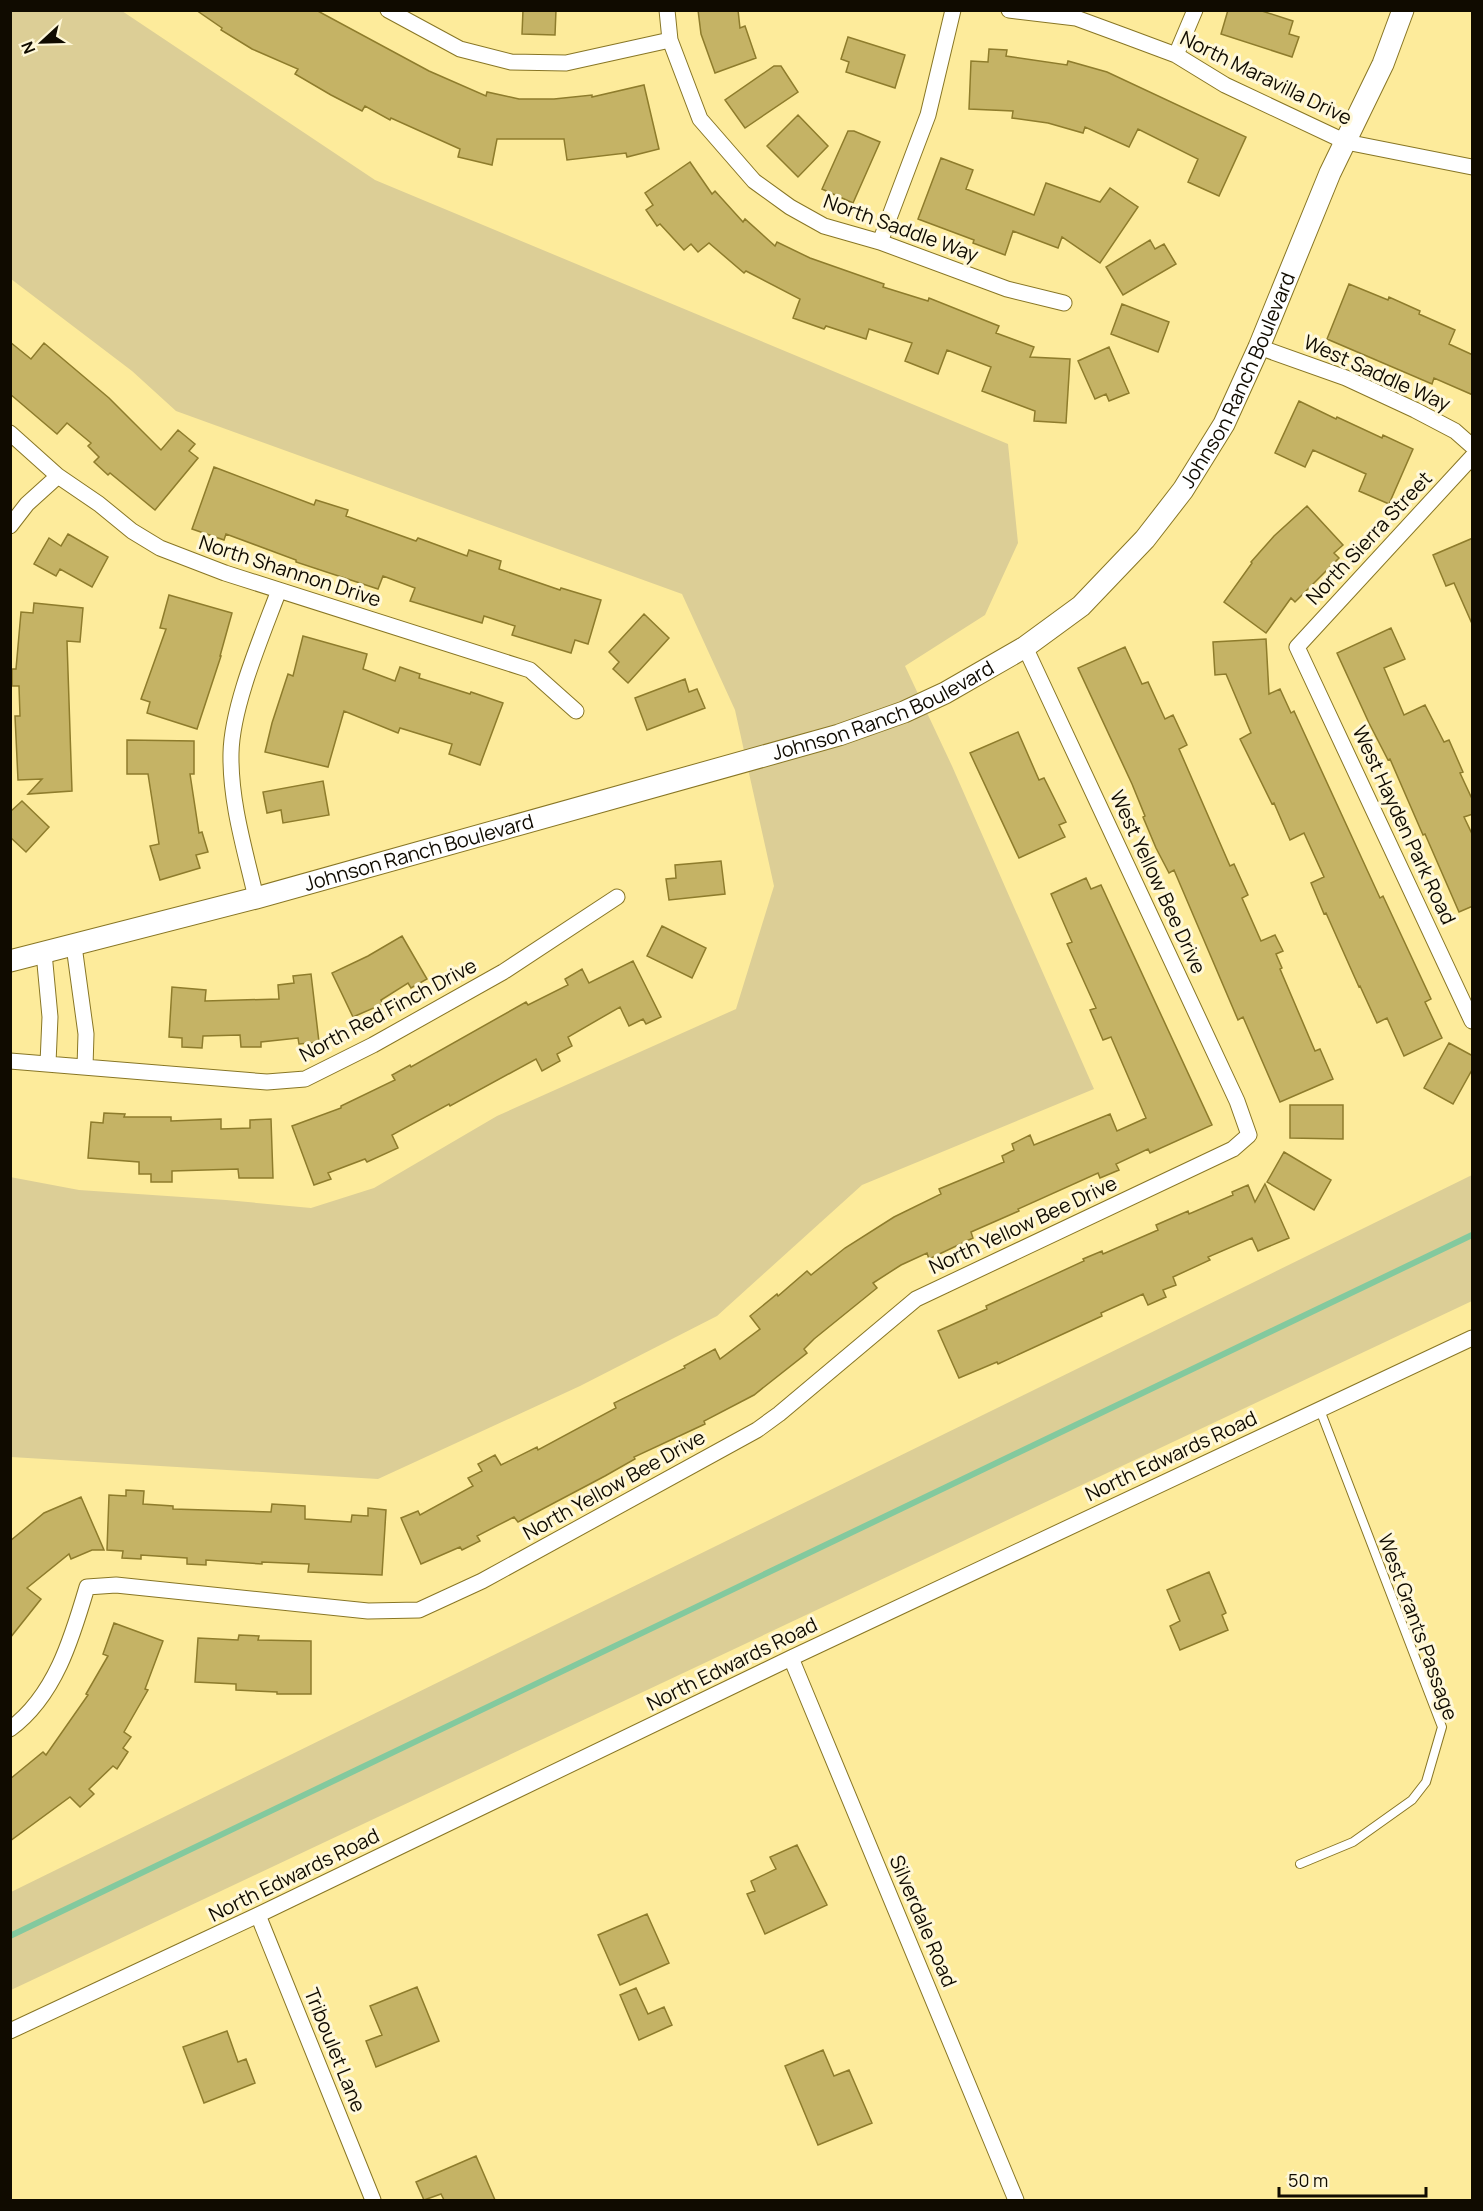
<svg xmlns="http://www.w3.org/2000/svg" width="1483" height="2211" font-family="Manrope,sans-serif">
  <style>
    .green { fill: #dcce96 }
    .lines { fill: none; stroke-linecap: round; stroke-linejoin: round }
    .stream { stroke: #83c99e; stroke-width: 6 }
    .building { fill: #c5b365; stroke: #8e7c2c; stroke-width: 1.5 }
    .lane-casing { stroke: #887625; stroke-width: 10 }
    .street-casing { stroke: #887625; stroke-width: 17 }
    .secondary-casing { stroke: #887625; stroke-width: 23 }
    .lane { stroke: #fff; stroke-width: 8 }
    .street { stroke: #fff; stroke-width: 15 }
    .secondary { stroke: #fff; stroke-width: 21 }
    .labels { text-anchor: middle; stroke-width: 6; stroke-linejoin: round; paint-order: stroke }
    .street-label { font-size: 20px; fill: #100b00; stroke: #fff8d9 }
  </style>
  <rect width="100%" height="100%" fill="#fdeb9b"/>
  <path class="green" d="M11,11H122L375,180L1008,444L1018,543L985,615L905,666L952,766L1094,1089L862,1185L717,1316L580,1386L378,1479L11,1457L10,1177L79,1190L226,1200L311,1208L374,1188L497,1116L736,1009L774,886L735,710L682,594L176,411L132,371L11,279Z
    M1472,1175V1301L11,1990V1892Z"/>
  <g class="lines">
    <path class="stream" d="M10,1936L1472,1235"/>
  </g>
  <path class="building" d="M196,10H316L429,71L486,96L487,92L519,99H554L592,95V97L644,85L659,149L627,157L626,153L567,160L564,139H497L492,165L458,157L460,149L391,118L390,120L365,106L362,111L331,95L295,74L298,69L252,49L221,30L222,28Z
    M523,10H556L555,35L522,34Z
    M698,10H738L740,28L745,26L756,58L715,73L701,34Z
    M1228,10H1259L1293,21L1289,34L1299,37L1292,57L1221,34Z
    M848,37L905,55L895,88L846,72L849,62L841,59Z
    M989,49L1007,50L1006,56L1067,65L1068,61L1107,72L1246,137L1219,196L1188,182L1198,159L1138,129L1129,147L1085,127L1083,133L1048,123L1012,118L1013,111L969,109L971,61L988,62Z
    M774,66H781L798,92L745,128L725,100Z
    M798,115L828,146L798,177L767,146Z
    M848,131H854L880,142L853,203L822,189Z
    M941,158L973,170L966,189L1034,215L1046,183L1100,202L1110,188L1138,207L1100,263L1062,237L1058,248L1013,231L1005,255L973,243L974,240L918,219Z
    M690,162L712,194L715,191L743,222L745,219L775,246L777,242L810,258L884,284L883,287L928,301L929,298L999,326L996,333L1034,347L1030,357L1070,359L1066,423L1034,421L1035,411L982,391L991,367L947,350L938,374L905,361L912,343L869,329L866,339L826,326L824,329L793,318L800,299L746,271L744,273L709,243L698,252L691,244L684,250L660,224L657,226L646,210L653,205L645,193Z
    M1150,240L1155,249L1164,244L1176,264L1123,295L1106,267Z
    M1349,284L1388,300L1389,297L1420,311L1419,314L1455,330L1449,344L1473,355V395L1434,378L1432,384L1327,339Z
    M1122,304L1169,322L1158,352L1111,334Z
    M10,342L31,359L44,343L109,398L161,450L178,430L195,444L189,451L198,458L155,510L110,473L108,475L94,462L99,457L88,446L91,443L67,423L57,434L10,394Z
    M1109,347L1129,393L1109,401L1106,394L1095,399L1078,361Z
    M1299,401L1336,419L1337,417L1382,438L1383,435L1413,449L1389,504L1359,491L1366,474L1313,450L1305,467L1275,453Z
    M214,467L314,505L316,500L348,510L346,516L416,541L418,538L467,556L469,550L501,561L499,569L560,590L561,588L601,600L588,644L575,640L571,653L512,635L515,626L484,616L482,623L410,601L415,588L383,576L378,589L296,562V560L226,534L224,540L192,529Z
    M1307,506L1343,545L1334,553L1339,558L1295,602L1291,598L1266,633L1224,602L1252,563L1251,562L1274,536Z
    M68,534L108,557L92,587L60,569L56,576L34,564L49,538L61,546Z
    M1473,538V626L1454,583L1446,586L1433,555Z
    M169,595L232,613L220,656H221L197,729L147,713L150,702L141,699L166,629L160,628Z
    M34,603L83,608L80,642L67,641L72,791L28,794L42,779L18,780L15,716H20L19,686H12V669H16L21,612L33,613Z
    M644,614L669,638L628,683L613,669L619,662L609,652Z
    M1391,628L1405,659L1384,668L1404,715L1425,705L1444,742L1449,740L1463,772L1460,773L1473,801V814L1464,817L1473,836V906L1459,912L1425,834L1423,835L1390,759L1388,760L1369,723L1337,653Z
    M303,636L367,654L363,669L395,681L400,667L420,674L419,678L470,694L471,692L503,703L480,765L449,754L452,744L400,728L398,733L344,711L328,767L265,752L272,723L288,674L293,676Z
    M1266,639L1269,694L1280,689L1291,713L1294,711L1380,898L1383,896L1431,999L1425,1002L1442,1038L1404,1056L1387,1018L1377,1023L1360,986L1359,987L1326,913L1324,914L1311,883L1324,877L1304,833L1290,840L1274,803L1272,804L1240,739L1251,733L1226,674L1215,675L1213,642Z
    M1125,647L1142,684L1148,682L1165,719L1173,715L1187,745L1179,749L1230,866L1234,864L1248,895L1242,898L1261,941L1275,935L1283,951L1276,954L1282,968L1280,969L1315,1051L1320,1049L1333,1079L1280,1102L1243,1017L1238,1020L1174,870L1169,873L1156,848L1143,817L1145,816L1132,784L1078,668Z
    M685,679L689,692L697,689L705,708L647,730L635,698Z
    M1018,732L1039,780L1044,778L1066,822L1059,825L1065,837L1019,858L970,753Z
    M127,740L194,741V774H190L199,833L202,832L208,852L196,855L200,868L160,880L150,846L159,844L148,774H127Z
    M323,781L329,815L283,823L281,810L267,813L263,792Z
    M22,801L49,827L26,852L10,837V812Z
    M721,861L725,894L669,900L666,879L676,878L675,865Z
    M1086,878L1091,889L1101,885L1212,1125L1150,1153L1148,1149L1116,1164L1119,1170L1100,1178L1098,1173L1018,1209L1019,1211L971,1232L973,1238L929,1259L927,1253L901,1265L873,1283L877,1288L814,1339L804,1349L807,1353L754,1395L704,1421L705,1424L634,1457L635,1459L605,1476L518,1522L514,1517L477,1536L480,1541L462,1550L460,1547L421,1564L401,1518L418,1511L420,1515L473,1486L468,1478L482,1471L478,1464L495,1455L501,1465L537,1447L538,1450L616,1408L614,1403L685,1368L684,1366L715,1349L720,1359L760,1329L750,1316L777,1294L778,1296L807,1271L811,1275L845,1248L894,1217L941,1194L939,1189L1004,1162L1002,1156L1014,1150L1012,1144L1030,1135L1034,1145L1110,1114L1117,1131L1146,1118L1111,1037L1103,1040L1090,1010L1096,1008L1067,944L1072,942L1051,894Z
    M662,926L706,948L692,978L647,956Z
    M402,936L427,979L411,988L408,983L381,1000L383,1004L353,1017L332,973L368,956Z
    M633,961L661,1017L646,1024L643,1019L629,1026L620,1007L568,1037L572,1046L557,1054L560,1061L542,1071L536,1059L450,1106L449,1104L392,1135L398,1148L367,1162L365,1159L328,1173L331,1179L314,1185L292,1126L341,1108V1106L395,1080L392,1075L410,1065L411,1067L526,1002L528,1005L568,985L565,979L582,969L589,983Z
    M311,974L319,1042L299,1044L298,1038L261,1042V1047H241L240,1035L203,1036L202,1048L182,1047V1038L169,1037L172,987L206,990L205,1001L279,999L278,985L294,983L293,976Z
    M1449,1043L1473,1056V1068L1453,1104L1424,1088Z
    M1290,1105H1343V1139L1290,1138Z
    M104,1113L125,1114L124,1117H171V1121L221,1119V1129L250,1128V1120L271,1119L273,1178H239L238,1169L172,1171V1182H151V1174H139V1162L88,1158L91,1122L103,1123Z
    M1284,1152L1331,1180L1314,1210L1267,1182Z
    M1265,1184L1289,1238L1258,1251L1252,1238L1208,1257L1210,1260L1173,1277L1176,1285L1163,1290L1166,1297L1148,1305L1143,1294L1101,1313L1102,1316L998,1364L997,1362L959,1378L938,1331L987,1309L986,1306L1084,1261L1083,1259L1102,1251L1103,1254L1158,1230L1156,1225L1188,1211L1189,1214L1233,1195L1232,1192L1248,1185L1255,1202Z
    M126,1490L144,1491L143,1504L173,1506V1509L271,1512L272,1504L305,1506V1519L351,1522L352,1515L368,1516V1508L386,1510L382,1575L308,1572L309,1564L262,1562V1564L206,1560V1565L187,1564V1558L141,1555V1559L122,1558L123,1551L107,1550L109,1495L126,1496Z
    M81,1497L104,1550H92L71,1559L69,1554L27,1588L41,1599L10,1638V1541L44,1513Z
    M1209,1572L1226,1613L1222,1615L1228,1630L1180,1650L1170,1626L1180,1621L1167,1590Z
    M114,1623L163,1641L145,1689L148,1690L124,1732L131,1737L123,1748L128,1752L117,1769L113,1766L89,1789L94,1794L80,1807L70,1797L10,1841V1779L43,1752L46,1755L88,1695L86,1694L108,1656L103,1654Z
    M239,1635L259,1636L258,1640L311,1641V1694H277V1692L236,1690V1684L195,1682L198,1638L238,1640Z
    M797,1845L827,1905L765,1934L747,1894L755,1891L751,1881L776,1869L770,1857Z
    M647,1914L669,1963L620,1985L598,1935Z
    M417,1987L439,2041L376,2067L366,2041L382,2035L370,2006Z
    M636,1988L648,2014L664,2007L672,2025L639,2040L620,1995Z
    M227,2031L238,2062L246,2059L255,2083L204,2103L183,2047Z
    M823,2050L834,2076L849,2070L872,2123L818,2145L785,2066Z
    M476,2156L495,2200H444L441,2194L424,2200L416,2182Z"/>
  <g class="lines">
    <defs>
      <path id="lane" d="M1300,1864L1353,1842L1412,1800L1426,1782L1442,1727L1320,1410"/>
      <path id="street" d="M388,10L460,49L511,62L566,63L670,40
        M667,10L670,40L700,119L754,181L790,207L824,226L880,242L1007,289L1064,303
        M1009,10L1076,18L1125,36L1176,55L1225,85L1346,142L1472,167
        M1176,55L1195,10
        M880,242L928,115L953,10
        M1259,347L1346,378L1415,410L1455,431L1472,446
        M10,433L58,476L99,504L132,531L160,548L225,573L530,670L576,711
        M1472,457L1297,647L1472,1021
        M10,526L27,504L58,476
        M256,898C245,850 230,802 231,753C232,705 262,636 279,590
        M74,946L86,1034L85,1067
        M44,953L50,1017L48,1063
        M10,1061L267,1082L305,1079L373,1045L503,972L617,897
        M791,1658L1016,2200
        M10,1729C55,1696 72,1638 87,1587L116,1585L368,1611L419,1610L482,1581L757,1430L779,1414L916,1299L1233,1149L1249,1135L1237,1101L1025,647
        M258,1915L373,2200
        M10,2031L258,1915L791,1658L1472,1338"/>
      <g id="secondary">
        <path id="s1" d="M10,961L256,898L839,735L904,712L945,693L1025,647L1081,606L1145,539L1183,490L1224,424L1259,347L1330,173L1383,64L1403,10"/>
      </g>
    </defs>
    <use href="#lane" class="lane-casing"/>
    <use href="#street" class="street-casing"/>
    <use href="#secondary" class="secondary-casing"/>
    <use href="#lane" class="lane"/>
    <use href="#street" class="street"/>
    <use href="#secondary" class="secondary"/>
  </g>
  <g class="labels">
    <g class="street-label">
      <text transform="translate(1266 78) rotate(26)" y="7">North Maravilla Drive</text>
      <text transform="translate(901 228) rotate(20)" y="7">North Saddle Way</text>
      <text transform="translate(1377 373) rotate(24)" y="7">West Saddle Way</text>
      <text dy="7" stroke="none"><textPath href="#s1" startOffset="1413">Johnson Ranch Boulevard</textPath></text>
      <text transform="translate(1369 538) rotate(-47)" y="7">North Sierra Street</text>
      <text transform="translate(290 571) rotate(18)" y="7">North Shannon Drive</text>
      <text dy="7" stroke="none"><textPath href="#s1" startOffset="909">Johnson Ranch Boulevard</textPath></text>
      <text transform="translate(1404 825) rotate(65)" y="7">West Hayden Park Road</text>
      <text dy="7" stroke="none"><textPath href="#s1" startOffset="423">Johnson Ranch Boulevard</textPath></text>
      <text transform="translate(1158 882) rotate(65)" y="7">West Yellow Bee Drive</text>
      <text transform="translate(388 1010) rotate(-28)" y="7">North Red Finch Drive</text>
      <text transform="translate(1023 1225) rotate(-25)" y="7">North Yellow Bee Drive</text>
      <text transform="translate(1171 1456) rotate(-25)" y="7">North Edwards Road</text>
      <text transform="translate(614 1485) rotate(-29)" y="7">North Yellow Bee Drive</text>
      <text transform="translate(1418 1627) rotate(70)" y="7">West Grants Passage</text>
      <text transform="translate(732 1664) rotate(-26)" y="7">North Edwards Road</text>
      <text transform="translate(294 1875) rotate(-26)" y="7">North Edwards Road</text>
      <text transform="translate(923 1921) rotate(67)" y="7">Silverdale Road</text>
      <text transform="translate(335 2050) rotate(68)" y="7">Triboulet Lane</text>
    </g>
  </g>
  <rect width="1483" height="2211" fill="none" stroke="#100b00" stroke-width="24"/>
  <g transform="translate(42 42) rotate(248)" stroke="#fff8d9" stroke-width="4.5" paint-order="stroke">
  <path d="M0-4.5L10 22L0 15L-10 22Z" fill="#100b00"/>
  <text y="-9" font-size="16" font-weight="bold" text-anchor="middle" fill="#100b00">N</text>
  </g>
  <path d="M1279 2187v9h147v-9" fill="none" stroke="#100b00" stroke-width="3"/>
  <text x="1288" y="2187" font-size="18" fill="#100b00" stroke="#fff8d9" stroke-width="4.5" paint-order="stroke">50 m</text>
</svg>
